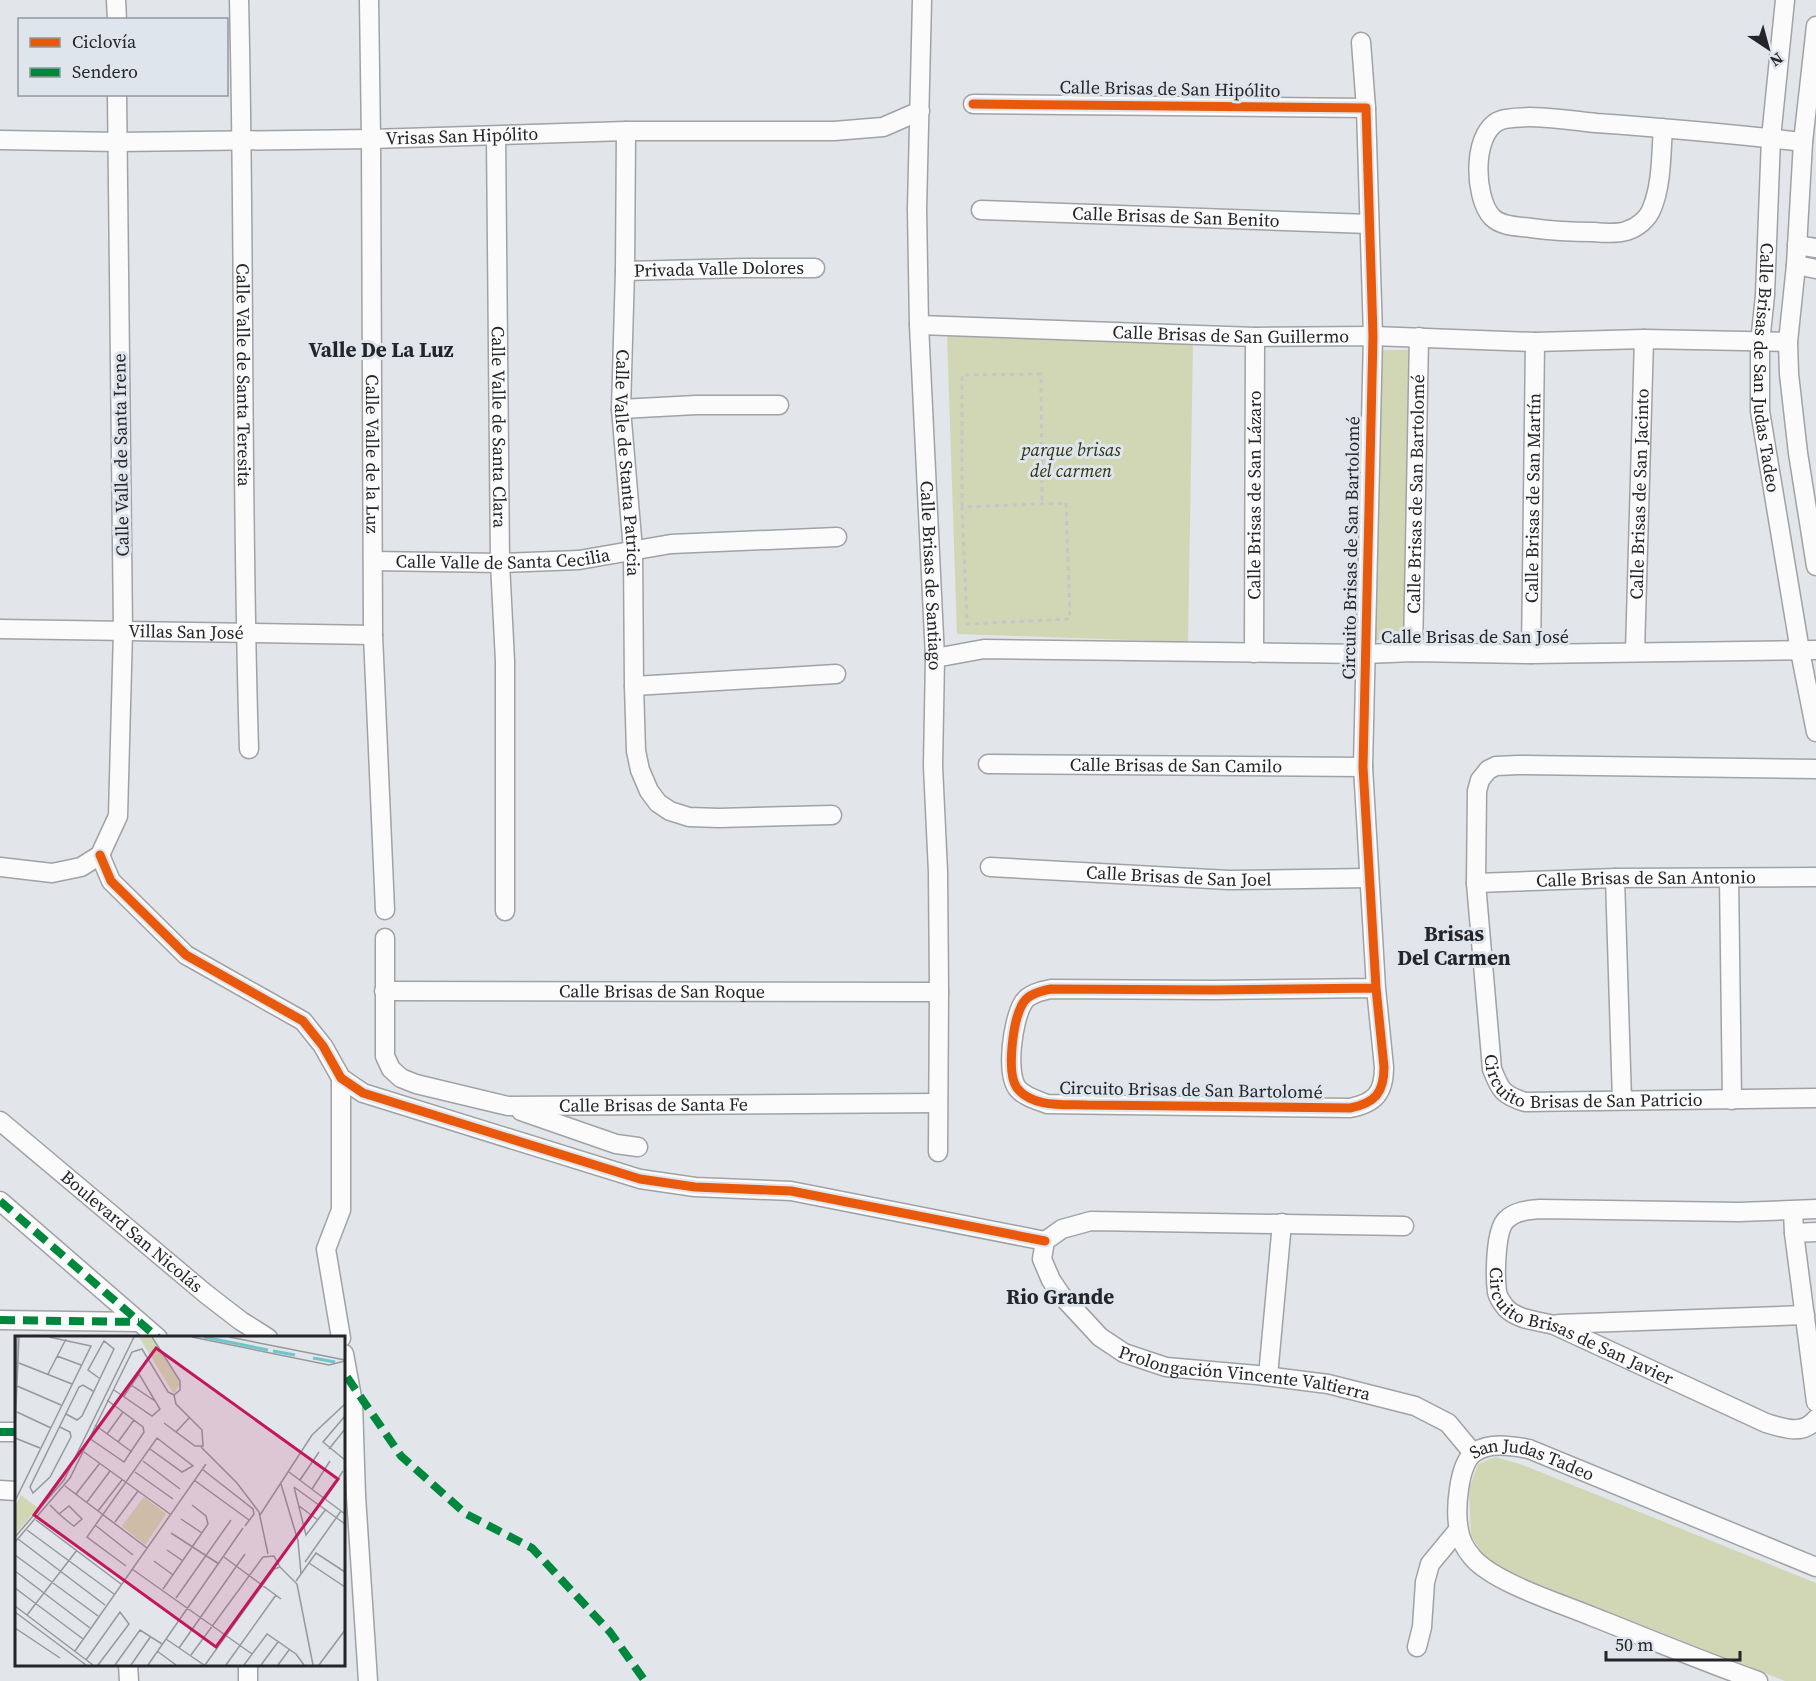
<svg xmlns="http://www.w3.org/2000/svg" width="1816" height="1681" font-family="'Source Serif 4',serif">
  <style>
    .green { fill: #d1d7b5 }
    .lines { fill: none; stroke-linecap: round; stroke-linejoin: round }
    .minor-casing { stroke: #a0a2a5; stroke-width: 21 }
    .path { stroke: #c4c6c8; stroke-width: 3; stroke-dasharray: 4.5 4.5; stroke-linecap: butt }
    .minor { stroke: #fbfbfc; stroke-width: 18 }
    .quiet { stroke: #00873e; stroke-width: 8; stroke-dasharray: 15 8; stroke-linecap: butt }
    .cycleway-casing { stroke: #dfe5ec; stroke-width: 13 }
    .cycleway { stroke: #e8590c; stroke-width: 9 }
    .labels { text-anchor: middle; stroke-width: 6; stroke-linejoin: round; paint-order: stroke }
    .street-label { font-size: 18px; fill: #232528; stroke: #dfe5ec }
    .park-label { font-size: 18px; font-style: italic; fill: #2e310e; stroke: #dfe5ec }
    .quarter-label { font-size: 21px; font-weight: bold; fill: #232528; stroke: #dfe5ec }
    .inset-river { fill: none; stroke: #6ec6ca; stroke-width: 3 }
    .inset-road { fill: none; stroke: #96989c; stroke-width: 1.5 }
    .view { fill: #c2185b; fill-opacity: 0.15; stroke: #c2185b; stroke-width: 3 }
    .inset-edge { fill: none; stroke: #232528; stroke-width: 3 }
  </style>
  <rect width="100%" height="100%" fill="#e2e5e9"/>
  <path class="green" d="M947,334L1193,343L1188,642L957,634Z
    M1378,350H1412L1409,641L1375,640Z
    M1495,1457L1520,1464L1816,1583V1681H1785L1491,1566L1471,1536L1469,1489L1478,1464Z"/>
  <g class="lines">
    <defs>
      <g id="minor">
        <path d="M116,0L117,20"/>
        <path id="s1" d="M239,0C245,250 241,499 249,749"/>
        <path id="s2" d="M369,0L371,139L373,635L385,910"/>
        <path id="s3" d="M922,0L917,209L919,325L935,658L933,766L938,872L939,992L938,1152"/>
        <path id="s4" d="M1785,0L1771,138L1765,295L1760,343V411L1800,651L1816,732"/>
        <path d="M1816,26L1803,142L1796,265L1788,342L1789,374L1798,453L1816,566"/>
        <path d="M1361,42L1366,108L1373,336L1363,767L1376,988L1384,1067C1384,1093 1375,1103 1350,1108L1047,1104C1037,1100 1025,1097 1018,1089C1005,1074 1013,1019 1023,1003C1028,994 1041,991 1051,989L1214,990L1376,988"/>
        <path d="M973,104L1366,108"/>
        <path d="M1663,128C1661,153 1662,184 1652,208C1648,219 1637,228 1626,231C1616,234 1604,233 1594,232C1573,232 1552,231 1531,228C1518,226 1502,227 1492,217C1473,197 1471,125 1505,119C1534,114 1567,120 1596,123C1665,128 1734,134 1803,142"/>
        <path id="s5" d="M626,131L625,271L621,409L633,550L634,686L636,751L640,770L649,791L658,803L670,811L689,817L719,818L832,815"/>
        <path id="s6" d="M496,136L500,563L505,661V911"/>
        <path id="s7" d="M0,140L118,142L371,139L626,131H834L883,127L920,111"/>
        <path id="s8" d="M981,210L1369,224"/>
        <path d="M1797,245L1816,248"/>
        <path d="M1796,265L1816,269"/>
        <path id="s9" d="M625,271L744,268H815"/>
        <path id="s10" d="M919,325L1255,337L1373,336L1535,342L1644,339L1788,342"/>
        <path d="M621,409L696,405H779"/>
        <path id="s11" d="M373,561L500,563L579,560L671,544L837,537"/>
        <path id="s12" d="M0,629L373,635"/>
        <path id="s13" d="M1413,652L1419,337"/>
        <path id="s14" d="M1635,652L1644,339"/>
        <path id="s15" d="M1254,653L1255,337"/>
        <path id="s16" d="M1531,654L1535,342"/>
        <path d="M935,658L984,649L1365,654L1413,652L1531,654L1816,650"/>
        <path d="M634,686L836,674"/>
        <path id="s17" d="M988,764L1363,767"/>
        <path id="s18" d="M1816,769L1518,765L1496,766L1488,770L1480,780L1477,791L1476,883L1492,1069C1500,1090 1503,1095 1525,1102L1816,1098"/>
        <path d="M100,855L111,881L186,955L303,1021L323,1046L341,1078L363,1093L640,1179L695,1187L791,1191L1045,1241"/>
        <path d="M0,867L52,873L81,867L100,855L118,816L123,631L117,94"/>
        <path id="s19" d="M990,867L1229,880L1369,878"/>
        <path d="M1615,878L1622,1100"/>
        <path d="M1729,878L1732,1100"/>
        <path id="s20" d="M1476,883L1615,878L1816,877"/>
        <path id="s21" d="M385,938V1056L391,1069L401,1078L416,1084L508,1106L937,1103"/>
        <path id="s22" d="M384,991L939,992"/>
        <path d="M521,1111L616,1144L638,1147"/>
        <path id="s23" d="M0,1121L206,1294L241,1321L268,1338"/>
        <path d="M0,1201L158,1338"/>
        <path id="s24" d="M1816,1209L1739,1212L1540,1209C1528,1210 1515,1211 1506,1220C1495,1231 1495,1276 1497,1292C1498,1298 1502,1303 1506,1308C1518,1320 1538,1321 1554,1325L1766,1423C1783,1428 1803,1436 1816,1419"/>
        <path d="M1793,1211L1794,1233L1816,1402"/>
        <path id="s25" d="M1404,1226L1091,1221L1062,1229L1045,1241L1042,1259L1051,1280L1061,1295L1100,1337L1124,1353L1166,1367L1257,1375L1328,1384L1415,1406L1448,1423L1473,1453"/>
        <path d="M1794,1233L1816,1232"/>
        <path d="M0,1320L139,1322"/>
        <path d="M1558,1324L1805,1315"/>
        <path d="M341,1338L326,1249L341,1210V1078"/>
        <path d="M344,1354L353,1403L356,1496L368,1681"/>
        <path d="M1268,1376L1282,1223"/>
        <path d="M0,1432H16"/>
        <path d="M0,1490L16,1491"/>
        <path d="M1417,1647L1422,1627L1425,1582L1430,1564L1458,1530"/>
        <path d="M128,1664L129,1681"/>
        <path d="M248,1664V1681"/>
        <path id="s26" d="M1758,1681C1702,1661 1647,1638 1591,1616C1560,1603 1495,1583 1473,1558C1466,1550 1460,1540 1459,1530C1455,1512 1458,1462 1475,1452C1491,1442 1511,1446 1529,1449L1816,1567"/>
      </g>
    </defs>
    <use href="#minor" class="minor-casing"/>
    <path class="path" d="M1066,503L1070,619L967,624L962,507Z
      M962,507V375L1041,374L1042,504"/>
    <use href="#minor" class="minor"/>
    <path class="quiet" d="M0,1201L158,1338
      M0,1320L139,1322
      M347,1377L401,1456L466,1514L532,1548L610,1632L645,1681
      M0,1432H16"/>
    <defs>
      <path id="cycleway" d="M973,104L1366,108L1373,336L1363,767L1376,988L1384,1067C1384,1093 1375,1103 1350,1108L1087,1105C1064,1104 1033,1108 1017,1088C1006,1073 1013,1019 1023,1003C1028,994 1041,991 1051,989L1214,990L1376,988
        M100,855L111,881L186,955L303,1021L323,1046L341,1078L363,1093L640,1179L695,1187L791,1191L1045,1241"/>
    </defs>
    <use href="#cycleway" class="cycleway-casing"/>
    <use href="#cycleway" class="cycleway"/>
  </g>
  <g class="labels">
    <g class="street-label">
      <text transform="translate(1170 89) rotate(1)" y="6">Calle Brisas de San Hipólito</text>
      <text dy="6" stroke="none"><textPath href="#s7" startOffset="462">Vrisas San Hipólito</textPath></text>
      <text dy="6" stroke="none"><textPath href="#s8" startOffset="195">Calle Brisas de San Benito</textPath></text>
      <text dy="6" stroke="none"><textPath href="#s9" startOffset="94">Privada Valle Dolores</textPath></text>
      <text dy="6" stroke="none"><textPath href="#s10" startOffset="312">Calle Brisas de San Guillermo</textPath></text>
      <text dy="6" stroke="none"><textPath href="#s4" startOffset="369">Calle Brisas de San Judas Tadeo</textPath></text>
      <text dy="6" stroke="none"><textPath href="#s1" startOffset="375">Calle Valle de Santa Teresita</textPath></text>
      <text dy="6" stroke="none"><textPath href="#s6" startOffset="291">Calle Valle de Santa Clara</textPath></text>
      <text transform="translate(121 455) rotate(-91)" y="6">Calle Valle de Santa Irene</text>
      <text dy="6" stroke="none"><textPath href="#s2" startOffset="454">Calle Valle de la Luz</textPath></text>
      <text dy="6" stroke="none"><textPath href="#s5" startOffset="332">Calle Valle de Stanta Patricia</textPath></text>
      <text dy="6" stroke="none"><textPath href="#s13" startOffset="158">Calle Brisas de San Bartolomé</textPath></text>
      <text dy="6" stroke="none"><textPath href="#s15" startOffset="158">Calle Brisas de San Lázaro</textPath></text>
      <text dy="6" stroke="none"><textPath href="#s14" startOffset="158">Calle Brisas de San Jacinto</textPath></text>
      <text dy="6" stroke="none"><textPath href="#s16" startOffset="156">Calle Brisas de San Martín</textPath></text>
      <text transform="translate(1351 548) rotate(-89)" y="6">Circuito Brisas de San Bartolomé</text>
      <text dy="6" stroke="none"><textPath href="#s11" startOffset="130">Calle Valle de Santa Cecilia</textPath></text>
      <text dy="6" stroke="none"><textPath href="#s3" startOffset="576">Calle Brisas de Santiago</textPath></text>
      <text dy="6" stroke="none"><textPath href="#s12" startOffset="186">Villas San José</textPath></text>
      <text x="1475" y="643">Calle Brisas de San José</text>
      <text dy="6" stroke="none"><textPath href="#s17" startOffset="188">Calle Brisas de San Camilo</textPath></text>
      <text dy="6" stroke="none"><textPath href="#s19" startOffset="189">Calle Brisas de San Joel</textPath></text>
      <text dy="6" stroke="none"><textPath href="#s20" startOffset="170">Calle Brisas de San Antonio</textPath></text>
      <text dy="6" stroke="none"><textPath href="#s22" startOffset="278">Calle Brisas de San Roque</textPath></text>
      <text dy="6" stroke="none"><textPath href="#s18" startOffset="738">Circuito Brisas de San Patricio</textPath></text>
      <text transform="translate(1191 1090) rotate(1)" y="6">Circuito Brisas de San Bartolomé</text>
      <text dy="6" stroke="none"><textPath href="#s21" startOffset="402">Calle Brisas de Santa Fe</textPath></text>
      <text dy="6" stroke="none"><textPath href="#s23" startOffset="172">Boulevard San Nicolás</textPath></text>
      <text dy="6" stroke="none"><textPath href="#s24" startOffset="474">Circuito Brisas de San Javier</textPath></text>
      <text dy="6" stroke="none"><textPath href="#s25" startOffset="632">Prolongación Vincente Valtierra</textPath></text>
      <text dy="6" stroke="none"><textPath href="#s26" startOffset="486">San Judas Tadeo</textPath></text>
    </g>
    <g class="park-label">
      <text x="1071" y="456">parque brisas<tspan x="1071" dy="21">del carmen</tspan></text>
    </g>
    <g class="quarter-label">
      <text x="381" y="357">Valle De La Luz</text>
      <text x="1454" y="941">Brisas<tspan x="1454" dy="24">Del Carmen</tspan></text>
      <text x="1060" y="1304">Rio Grande</text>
    </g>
  </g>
  <g transform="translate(15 1336)">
    <rect width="330" height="330" fill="#e2e5e9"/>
    <path d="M124,1H136L165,47L159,58ZM6,159L23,172L0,198V170ZM129,161L151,178L130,209L107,190Z" fill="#d1d7b5"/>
    <path class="inset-river" d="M189,1L253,14M258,15L280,19M298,22L320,26"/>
    <path class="inset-road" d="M177,1L314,29L330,25M214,1L330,24M42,20L66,29M4,27L57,48M33,38L51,3M116,49L140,65M2,50L46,69M99,54L137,80L145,73L124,38L109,60M2,76L36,92M51,78L62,84L67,80L99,13L89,5L73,34L84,42M0,79L2,1M330,80L308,106L330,124M149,87L180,110H188L187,94L161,68L159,59M80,89L117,116M0,91L4,1M45,91L55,96L56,101L35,141L18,157L15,151L64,51L68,49L78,55M161,96L174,82M92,98L108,76M0,102L25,112M74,102L109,126L129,96L128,91L92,64M103,106L119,84M186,111L222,147L244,176L253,218M314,113L330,93M69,116L155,178M128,125L165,153M187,133L238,173L239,178L230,190M120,136L158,163M274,136L330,178M179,144L234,184M285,144L304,116M266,148L283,205L286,238M50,150L132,212M279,151L291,199L311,173M279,151L330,188M297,153L315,125M61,158L85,127M310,163L328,135M0,165L76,10L34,1M72,166L95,135M35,169L44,178L56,188L59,190L67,183L54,170L44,178M284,170L303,184M83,175L107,144M245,179L297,99L330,68M166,183L187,197M21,184L106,248M100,186L123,155M80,189L118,219M12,194L99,258M156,197L204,228M0,201L49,144L119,1M3,203L90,269M0,206L55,142L117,16L127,13L153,56L159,59L165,54V45L137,1M152,214L168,225M0,219L83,280M209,221L266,263M139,225L158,239M290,226L326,175M294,227L330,251M111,230L72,201L142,102L178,130L167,136L135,113M117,233L237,318M0,235L75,292M281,245L301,217L330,236M0,252L68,303M148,253L193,188L191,180L177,169M161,262L216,184M0,270L78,329M0,276L71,329M12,279L62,214M0,292L45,322M151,303L189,329M164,312L230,218M60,315L191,128M142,315L161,329M176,319L248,221L259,220L265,231M71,324L105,276L114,288L83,329M100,329L125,294L147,308M116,329L136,300M133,329L228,192M190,329L259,233L265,231L282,248L298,329M211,329L261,259M229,329L252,298L281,318L289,329M246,329L263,306M263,329L274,314M304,329L330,294"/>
    <path class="view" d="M141,12L323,143L201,311L19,179Z"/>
    <rect width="330" height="330" class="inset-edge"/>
  </g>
  <rect x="18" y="18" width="210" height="78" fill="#dfe5ec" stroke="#94989e" stroke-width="1.5"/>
  <rect x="30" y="38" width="30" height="9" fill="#e8590c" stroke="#94989e" stroke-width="1.5"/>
  <text x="72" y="48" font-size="18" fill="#232528">Ciclovía</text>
  <rect x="30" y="68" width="30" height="9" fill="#00873e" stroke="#94989e" stroke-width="1.5"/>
  <text x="72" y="78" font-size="18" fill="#232528">Sendero</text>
  <g transform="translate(1768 48) rotate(144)" stroke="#dfe5ec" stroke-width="4.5" paint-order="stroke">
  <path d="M0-4.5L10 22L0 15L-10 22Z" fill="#232528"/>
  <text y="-9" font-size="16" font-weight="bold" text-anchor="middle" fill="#232528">N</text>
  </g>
  <path d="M1606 1651v9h134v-9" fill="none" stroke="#232528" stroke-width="3"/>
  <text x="1615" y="1651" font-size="18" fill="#232528" stroke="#dfe5ec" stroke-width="4.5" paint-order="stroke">50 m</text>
</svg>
